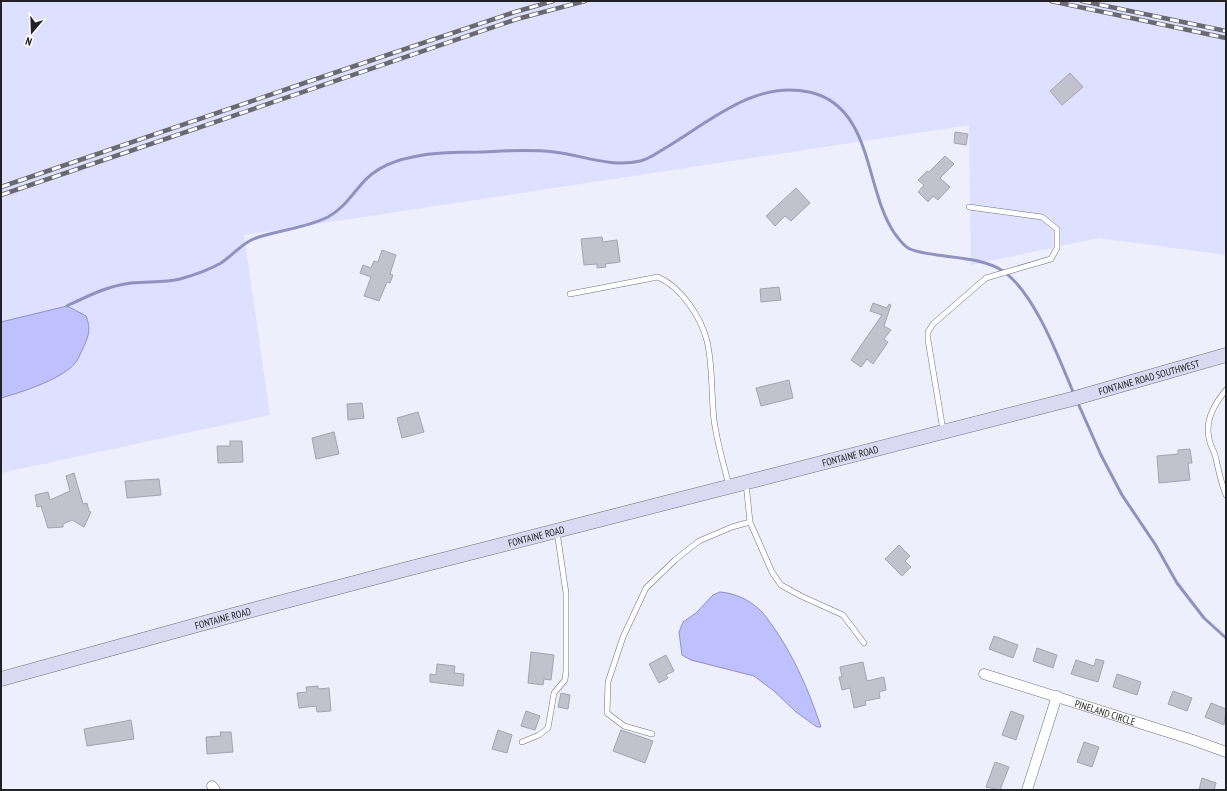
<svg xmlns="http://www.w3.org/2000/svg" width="1227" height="791" font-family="'PT Sans Narrow',sans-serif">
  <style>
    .green { fill: #dee0ff }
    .water { fill: #bec0ff; stroke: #8f91be }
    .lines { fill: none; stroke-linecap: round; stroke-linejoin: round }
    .stream { stroke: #8f91be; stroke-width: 3 }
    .building { fill: #c1c2ce; stroke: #a3a4af }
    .service-casing { stroke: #70707b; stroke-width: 6 }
    .minor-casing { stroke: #70707b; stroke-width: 11 }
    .secondary-casing { stroke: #70707b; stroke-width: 15 }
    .service { stroke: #fff; stroke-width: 5 }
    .minor { stroke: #fff; stroke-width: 10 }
    .secondary { stroke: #dad9f2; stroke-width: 14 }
    .rail-casing { stroke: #696971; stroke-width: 4.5 }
    .rail { stroke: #fefefe; stroke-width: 3; stroke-dasharray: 9; stroke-linecap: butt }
    .labels { text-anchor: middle; stroke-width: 3.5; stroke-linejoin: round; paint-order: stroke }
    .street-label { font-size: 10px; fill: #222226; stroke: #fefefe }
  </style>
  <rect width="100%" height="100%" fill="#eeeffc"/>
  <path class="green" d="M1,1H1226V255L1099,238L971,265L969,125L244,235L270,415L1,473Z"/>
  <path class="water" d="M67,306L86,316C91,328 89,336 83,348C81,352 79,358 76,362C63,379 22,392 1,398V322Z
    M720,592C735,593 750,600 761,611C765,615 769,621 772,625C794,656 809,691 821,727H817L796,712L774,691L754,676L691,660L682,655L679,632L683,622L696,613L713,595Z"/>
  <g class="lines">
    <path class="stream" d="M67,306C88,296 107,286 131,283C148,281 164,283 180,279C194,275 209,270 221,263C233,255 242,243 256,238C279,230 306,228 328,217C342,209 349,199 359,187C375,166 398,159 423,155C442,152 461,152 479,152C505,151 528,149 554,152C582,155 611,168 640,161C650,159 658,152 667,147C709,122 755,80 809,92C874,106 864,190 895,234C899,239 902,244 908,248C917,253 927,253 937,255C959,258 984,259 1003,271C1035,293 1059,359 1074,394
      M1077,401L1101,455L1122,495L1155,544L1177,583L1204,618L1226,638"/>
  </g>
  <path class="building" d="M1070,73L1083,87L1062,105L1050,91Z
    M955,132L968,134L966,145L954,143Z
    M945,156L954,164L940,178L950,187L938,200L933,196L928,202L918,192L924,185L918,180L927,171L929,172Z
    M796,188L810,203L791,221L785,216L775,226L766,216Z
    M602,237L603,242L617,240L620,262L605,264L606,267L597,268V264L584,265L581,239Z
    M382,250L396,255L390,274L393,275L390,283L387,282L379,301L364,296L371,277L360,273L363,265L371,268L374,261L378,262Z
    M779,287L781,300L761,302L760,289Z
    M873,303L887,308L889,304L891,305L884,326L891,330L884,339L888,342L873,364L867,359L861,367L851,360L882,315L870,311Z
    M789,380L793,398L761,406L756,388Z
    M362,403L364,418L348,420L347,404Z
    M418,412L424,432L402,438L397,418Z
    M334,432L339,454L316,459L312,438Z
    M230,441H242L243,462L218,463L217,446H230Z
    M1190,449L1192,463H1188L1190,480L1159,483L1157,456L1178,454V450Z
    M74,473L83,504L87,503L89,511L91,512L84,527L72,520L63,524V527L48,528L41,506L37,507L35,495L48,492L50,500L70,491L66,476Z
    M159,479L161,495L127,498L125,481Z
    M899,545L910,556L905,561L911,567L902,576L885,559Z
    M994,636L1018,645L1013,658L989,649Z
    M1037,648L1057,655L1053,668L1033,661Z
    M531,652L554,655L551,680L544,679L543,685L528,683Z
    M666,655L674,671L666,675L668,678L659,683L649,664Z
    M1096,659L1104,661L1098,682L1071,674L1076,660L1094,666Z
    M863,662L867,681L884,677L886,690L879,692L880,698L865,701L866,705L854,708L850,688L842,690L839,677H842L840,667Z
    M437,664L455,666L454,673L464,674L463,686L430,682V674L436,675Z
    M1117,674L1141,682L1137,695L1113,687Z
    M318,686V689L329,688L331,711L317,712L316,706L299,708L297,693L307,692L306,687Z
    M1173,691L1192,698L1187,711L1168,704Z
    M561,693L570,695L568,709L558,707Z
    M1211,703L1226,709L1224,725L1205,717Z
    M526,711L540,716L535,730L521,726Z
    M1011,711L1024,716L1016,740L1002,735Z
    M131,720L134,739L87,746L84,729Z
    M498,730L512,735L507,753L492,749Z
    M621,730L653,741L645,763L613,751Z
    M220,732H231L233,752L207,754L206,737L221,736Z
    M1084,742L1099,747L1092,767L1077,762Z
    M995,762L1009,767L1000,790L986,787Z
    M1202,778L1216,783L1214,790H1199Z"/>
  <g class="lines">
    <defs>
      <path id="service" d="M570,294L658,277C681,287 701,317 707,341C713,366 711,394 714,420C717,442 723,463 729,485
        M1226,390C1215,403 1205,421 1209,438C1210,446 1215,452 1216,459C1219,472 1221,483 1226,495
        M943,430L928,340V332L933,324L986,278L1051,259L1057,248V229L1042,217L969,207
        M750,522L772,572L781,585L801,596L843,615L864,643
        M652,734L624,726L607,713L608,682L623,637L646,588L675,560L699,541L732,527L750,522L746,483
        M522,742L539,735L548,728L554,693L565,680L566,671V593L557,532"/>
      <g id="minor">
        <path id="s1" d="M984,674L1193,740L1226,752"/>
        <path d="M212,786L215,790"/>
        <path d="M1027,790L1057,696"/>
      </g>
      <g id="secondary">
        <path id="s2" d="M1,679L226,617L407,569L1072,399L1226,355"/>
      </g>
    </defs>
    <use href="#service" class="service-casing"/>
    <use href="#minor" class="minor-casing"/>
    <use href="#secondary" class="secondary-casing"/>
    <use href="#service" class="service"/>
    <use href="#minor" class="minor"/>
    <use href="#secondary" class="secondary"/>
    <defs>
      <path id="rail" d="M1051,1L1226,38
        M1082,1L1226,31
        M1,187L322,77L515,12L553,1
        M1,195L517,19L585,1"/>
    </defs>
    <use href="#rail" class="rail-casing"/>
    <use href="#rail" class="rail"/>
  </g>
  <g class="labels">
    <g class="street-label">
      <text dy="4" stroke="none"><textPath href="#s2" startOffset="1187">FONTAINE ROAD SOUTHWEST</textPath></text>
      <text dy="4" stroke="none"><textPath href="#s2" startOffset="878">FONTAINE ROAD</textPath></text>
      <text dy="4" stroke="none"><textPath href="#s2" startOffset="554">FONTAINE ROAD</textPath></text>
      <text dy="4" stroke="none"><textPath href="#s2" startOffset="230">FONTAINE ROAD</textPath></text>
      <text dy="4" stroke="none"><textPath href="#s1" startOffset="127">PINELAND CIRCLE</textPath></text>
    </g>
  </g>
  <rect width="1227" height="791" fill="none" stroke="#222226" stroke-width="4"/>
  <g transform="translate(32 32) rotate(199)" stroke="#fefefe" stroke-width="3" paint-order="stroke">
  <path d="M0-3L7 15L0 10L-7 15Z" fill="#222226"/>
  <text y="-6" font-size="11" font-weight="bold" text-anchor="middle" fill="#222226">N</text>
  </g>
</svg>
